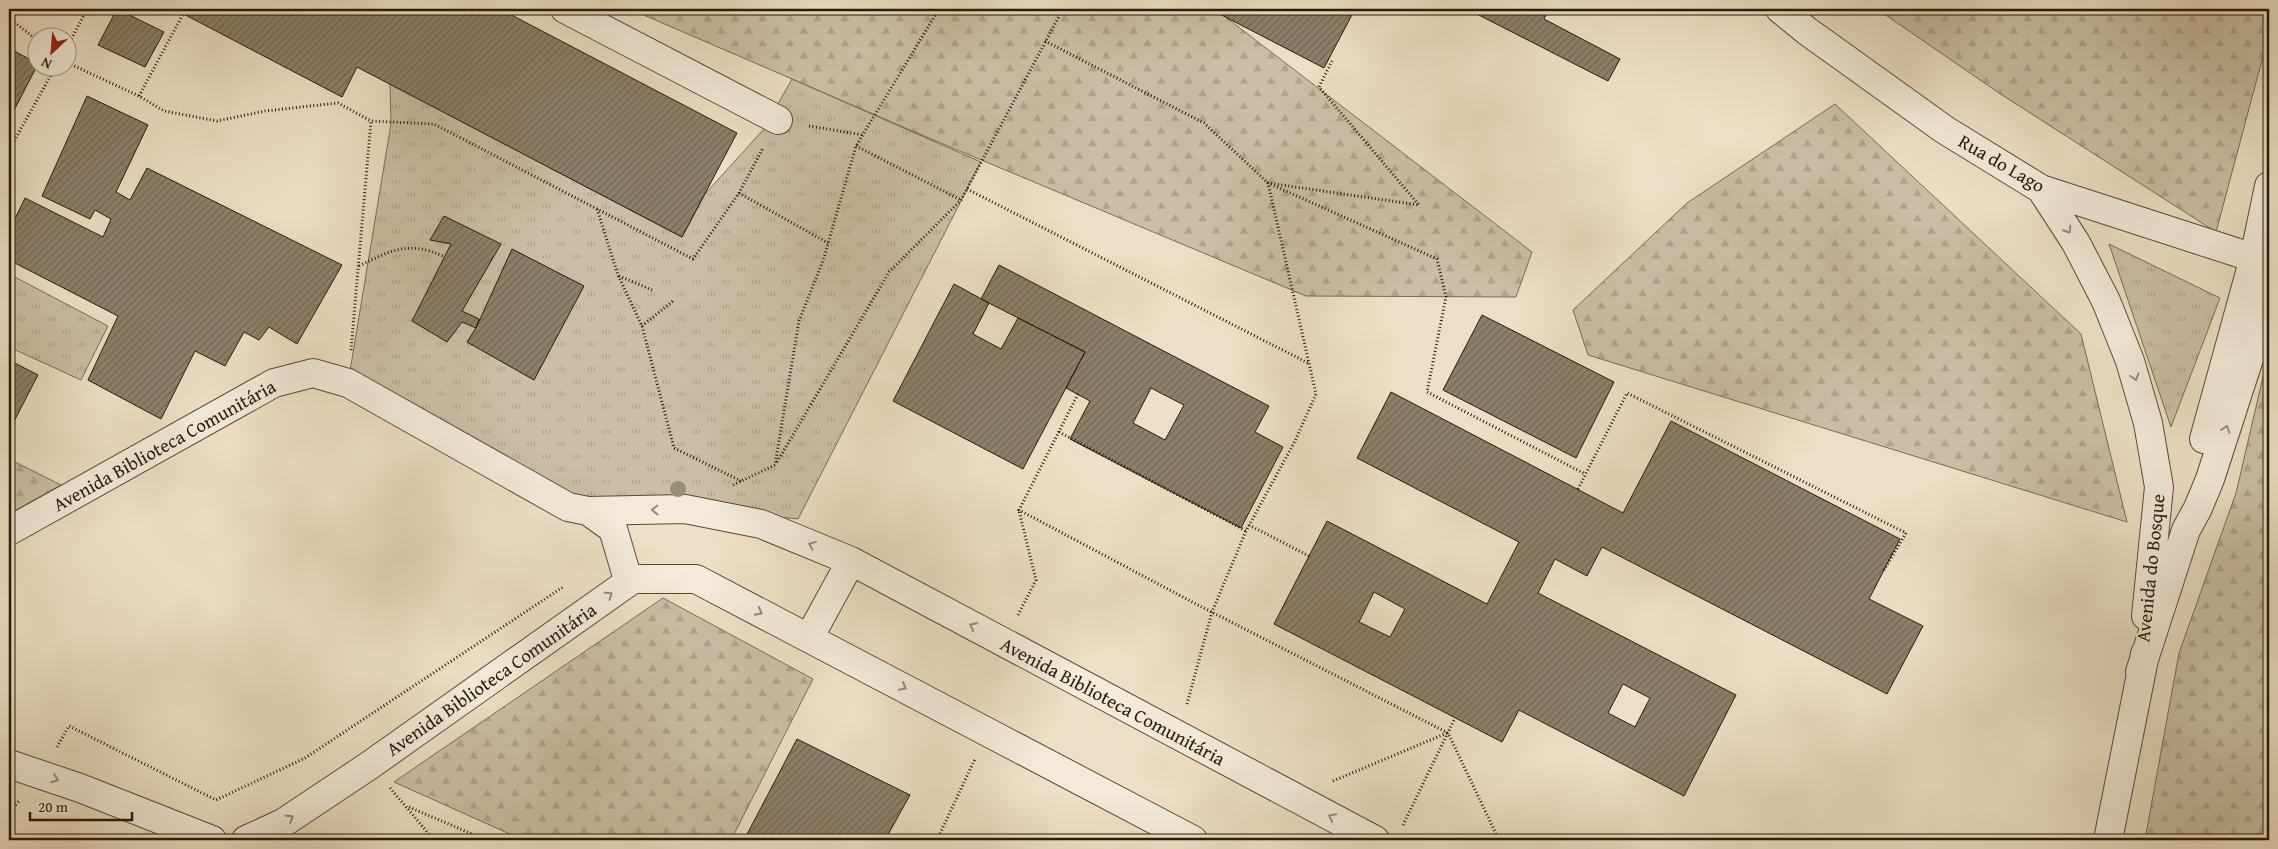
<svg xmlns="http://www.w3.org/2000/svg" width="2278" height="849" font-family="'Gentium Book Plus',serif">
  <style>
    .grass { fill: url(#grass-tufts); stroke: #786c58 }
    .forest { fill: url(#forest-firs); stroke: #786c58 }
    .building { fill: url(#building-hatch); stroke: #261a0a; fill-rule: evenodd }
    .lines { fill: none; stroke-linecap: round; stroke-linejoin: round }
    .minor-casing { stroke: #584b39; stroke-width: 30 }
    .path { stroke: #261a0a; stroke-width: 3; stroke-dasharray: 1 2.5; stroke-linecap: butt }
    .minor { stroke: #f3ead9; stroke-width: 28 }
    .tree { fill: #9b8e77 }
    .oneway { stroke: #978c7c }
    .labels { text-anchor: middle; stroke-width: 4; stroke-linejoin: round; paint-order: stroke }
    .street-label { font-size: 19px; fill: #261a0a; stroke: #f3ead9 }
  </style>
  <defs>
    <pattern id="grass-tufts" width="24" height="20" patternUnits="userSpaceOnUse" patternTransform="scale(1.25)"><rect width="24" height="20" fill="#cbbea5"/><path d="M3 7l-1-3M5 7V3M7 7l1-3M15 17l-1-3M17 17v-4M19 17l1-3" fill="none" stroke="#aea38d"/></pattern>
    <pattern id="forest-firs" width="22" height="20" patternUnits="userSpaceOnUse" patternTransform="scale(1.25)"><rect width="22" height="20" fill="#cbbea5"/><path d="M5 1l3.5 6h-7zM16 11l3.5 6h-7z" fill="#aea38d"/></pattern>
    <pattern id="building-hatch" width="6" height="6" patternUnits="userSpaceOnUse" patternTransform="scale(1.25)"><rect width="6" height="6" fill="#8d806b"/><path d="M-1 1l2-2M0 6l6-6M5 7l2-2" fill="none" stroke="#736856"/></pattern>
  </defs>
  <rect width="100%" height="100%" fill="#eddfc5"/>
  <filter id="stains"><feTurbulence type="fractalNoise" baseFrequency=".004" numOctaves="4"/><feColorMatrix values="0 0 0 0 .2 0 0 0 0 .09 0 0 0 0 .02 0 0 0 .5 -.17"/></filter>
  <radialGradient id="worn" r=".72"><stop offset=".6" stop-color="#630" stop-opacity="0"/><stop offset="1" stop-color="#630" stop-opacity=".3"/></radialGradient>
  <path class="grass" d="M792,79L981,162L798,519L761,515L588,511L348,383L391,124L390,84L682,237L705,194L764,129Z
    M2109,244L2220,298L2171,427Z
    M9,274L108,326L81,380L9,347Z"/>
  <path class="forest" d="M630,9H1215L1532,252L1516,297L1306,296L917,133Z
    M1877,9H2269V34L2216,232L1999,93Z
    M1835,104L2081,334L2127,522L1588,355L1573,310L1687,203Z
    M2269,351V840H2145L2179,653L2236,493Z
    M9,459L61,485L9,514Z
    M663,598L813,679L731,840H523L394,782Z"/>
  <path class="building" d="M117,9L164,32L145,67L98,45Z
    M174,9H500L737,133L682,237L357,67L342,97Z
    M1210,9H1355L1324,68Z
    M1467,9H1549L1544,19L1620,59L1608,81Z
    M9,48L38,64L9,120Z
    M87,96L148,125L116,192L130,200L147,168L342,265L297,344L269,327L259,340L244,332L225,366L195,351L161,419L88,380L118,316L9,260V231L25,198L103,237L111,219L95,210L90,219L42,196Z
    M444,216L501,244L462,311L479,319L476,328L462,322L447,342L412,321L451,244L430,240Z
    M512,249L584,286L534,380L467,342L476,328Z
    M999,265L1269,406L1255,432L1283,447L1241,528L1070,439L1090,401L1066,388L1085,352L981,299ZM1151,388L1184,405L1165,440L1133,423Z
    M954,284L989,303L973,334L1001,349L1018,318L1085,352L1023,469L893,401Z
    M1482,315L1614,382L1576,458L1443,390Z
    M9,360L38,375L9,431Z
    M1391,392L1623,513L1671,421L1900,539L1869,599L1923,626L1887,694L1602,547L1587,576L1555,559L1538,593L1736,695L1684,796L1519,710L1502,742L1274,624L1327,521L1487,604L1519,542L1357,458ZM1374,592L1405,609L1390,637L1359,622ZM1623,684L1650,698L1635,727L1608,713Z
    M797,739L910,795L885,840H744Z
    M78,835L82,840H71Z"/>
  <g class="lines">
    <defs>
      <path id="minor" d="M565,9L778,120
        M1780,9L1807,31L1945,130L2041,189L2254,258L2260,264L2264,273L2257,334L2210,479L2198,508L2186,530L2140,672
        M2041,189L2076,243L2106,301L2130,361L2148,423L2159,487L2146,616
        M2204,439L2254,258L2269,186
        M588,511L613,529L626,573L633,579
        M9,531L274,383L313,373L348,383L568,507L588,511L685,509L761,524L851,561L1375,840
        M809,638L851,561
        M9,764L80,788L212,840
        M246,840L283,823L370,765L633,579H696L1193,840
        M2108,840L2145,654"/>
    </defs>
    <use href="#minor" class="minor-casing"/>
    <path class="path" d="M9,18L38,41
      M1045,41L1204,123L1268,183L1437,259L1446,297L1427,392L1585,474
      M68,45L84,15
      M68,63L139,96L164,111L217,121L265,111L338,103L371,121
      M139,96L183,14
      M809,126L863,135
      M856,146L961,200
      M9,150L55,68
      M967,189L1308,363
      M739,193L828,243
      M597,209L618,275L642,326L674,448L741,481
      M359,266C392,250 408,240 445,257
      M619,276L652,290
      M642,326L673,301
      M351,350L371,121L434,124L693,259L739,193L763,148
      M1078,394L1019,510L1194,603L1448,733L1499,840
      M1059,432L1246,531
      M777,462L889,272L961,200L1063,9
      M733,485L775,465L799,321L823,261L856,146L939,9
      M1578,489L1627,393L1906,533L1884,570
      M1249,525L1309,556
      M1018,615L1036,580L1019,511
      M1187,704L1212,612L1246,531L1295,441L1316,394L1268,183L1419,205L1319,87L1332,61
      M57,747L69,726L216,800L305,758L563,587
      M1333,781L1447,733
      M390,788L434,840
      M409,807L486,840
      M9,813L19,801
      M1403,825L1455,718
      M937,840L975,759"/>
    <use href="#minor" class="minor"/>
  </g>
  <circle class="tree" cx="678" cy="489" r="8"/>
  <defs><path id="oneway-chevron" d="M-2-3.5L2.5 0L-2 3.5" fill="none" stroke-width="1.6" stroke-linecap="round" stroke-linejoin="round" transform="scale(1.25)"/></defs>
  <g class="oneway">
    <use href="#oneway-chevron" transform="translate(2068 230) rotate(57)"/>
    <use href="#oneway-chevron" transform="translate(2135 377) rotate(74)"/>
    <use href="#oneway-chevron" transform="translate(2226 429) rotate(-72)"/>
    <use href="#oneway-chevron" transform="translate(655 510) rotate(179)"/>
    <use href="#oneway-chevron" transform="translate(812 545) rotate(-158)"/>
    <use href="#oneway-chevron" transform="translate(609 595) rotate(-35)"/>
    <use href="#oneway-chevron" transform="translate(759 612) rotate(27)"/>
    <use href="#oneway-chevron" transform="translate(973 626) rotate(-152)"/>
    <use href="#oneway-chevron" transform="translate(903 687) rotate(28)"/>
    <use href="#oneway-chevron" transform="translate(55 779) rotate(20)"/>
    <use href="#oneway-chevron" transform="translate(1332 817) rotate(-152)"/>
    <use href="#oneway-chevron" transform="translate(290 818) rotate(-33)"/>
  </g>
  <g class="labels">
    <g class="street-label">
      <text transform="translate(2002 163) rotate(30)" y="7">Rua do Lago</text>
      <text transform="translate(164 445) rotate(-29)" y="7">Avenida Biblioteca Comunitária</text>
      <text transform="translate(2150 568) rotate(-84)" y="7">Avenida do Bosque</text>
      <text transform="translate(491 679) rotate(-35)" y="7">Avenida Biblioteca Comunitária</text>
      <text transform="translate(1113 701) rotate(28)" y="7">Avenida Biblioteca Comunitária</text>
    </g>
  </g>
  <rect width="2278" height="849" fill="none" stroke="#eddfc5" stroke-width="30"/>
  <rect x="10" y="10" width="2258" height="829" fill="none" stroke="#261a0a" stroke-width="2.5"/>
  <rect x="15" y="15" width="2248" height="819" fill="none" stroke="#261a0a"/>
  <g transform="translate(52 52) rotate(206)"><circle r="24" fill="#f3ead9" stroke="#a19786"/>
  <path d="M0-4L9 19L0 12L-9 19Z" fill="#8f2418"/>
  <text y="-8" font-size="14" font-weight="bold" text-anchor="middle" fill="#261a0a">N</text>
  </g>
  <path d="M30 812v8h102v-8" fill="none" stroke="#261a0a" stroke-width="2.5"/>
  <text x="38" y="812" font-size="15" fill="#261a0a" stroke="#f3ead9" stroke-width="4" paint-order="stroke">20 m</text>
  <rect width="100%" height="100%" filter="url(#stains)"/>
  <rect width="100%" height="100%" fill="url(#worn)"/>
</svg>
